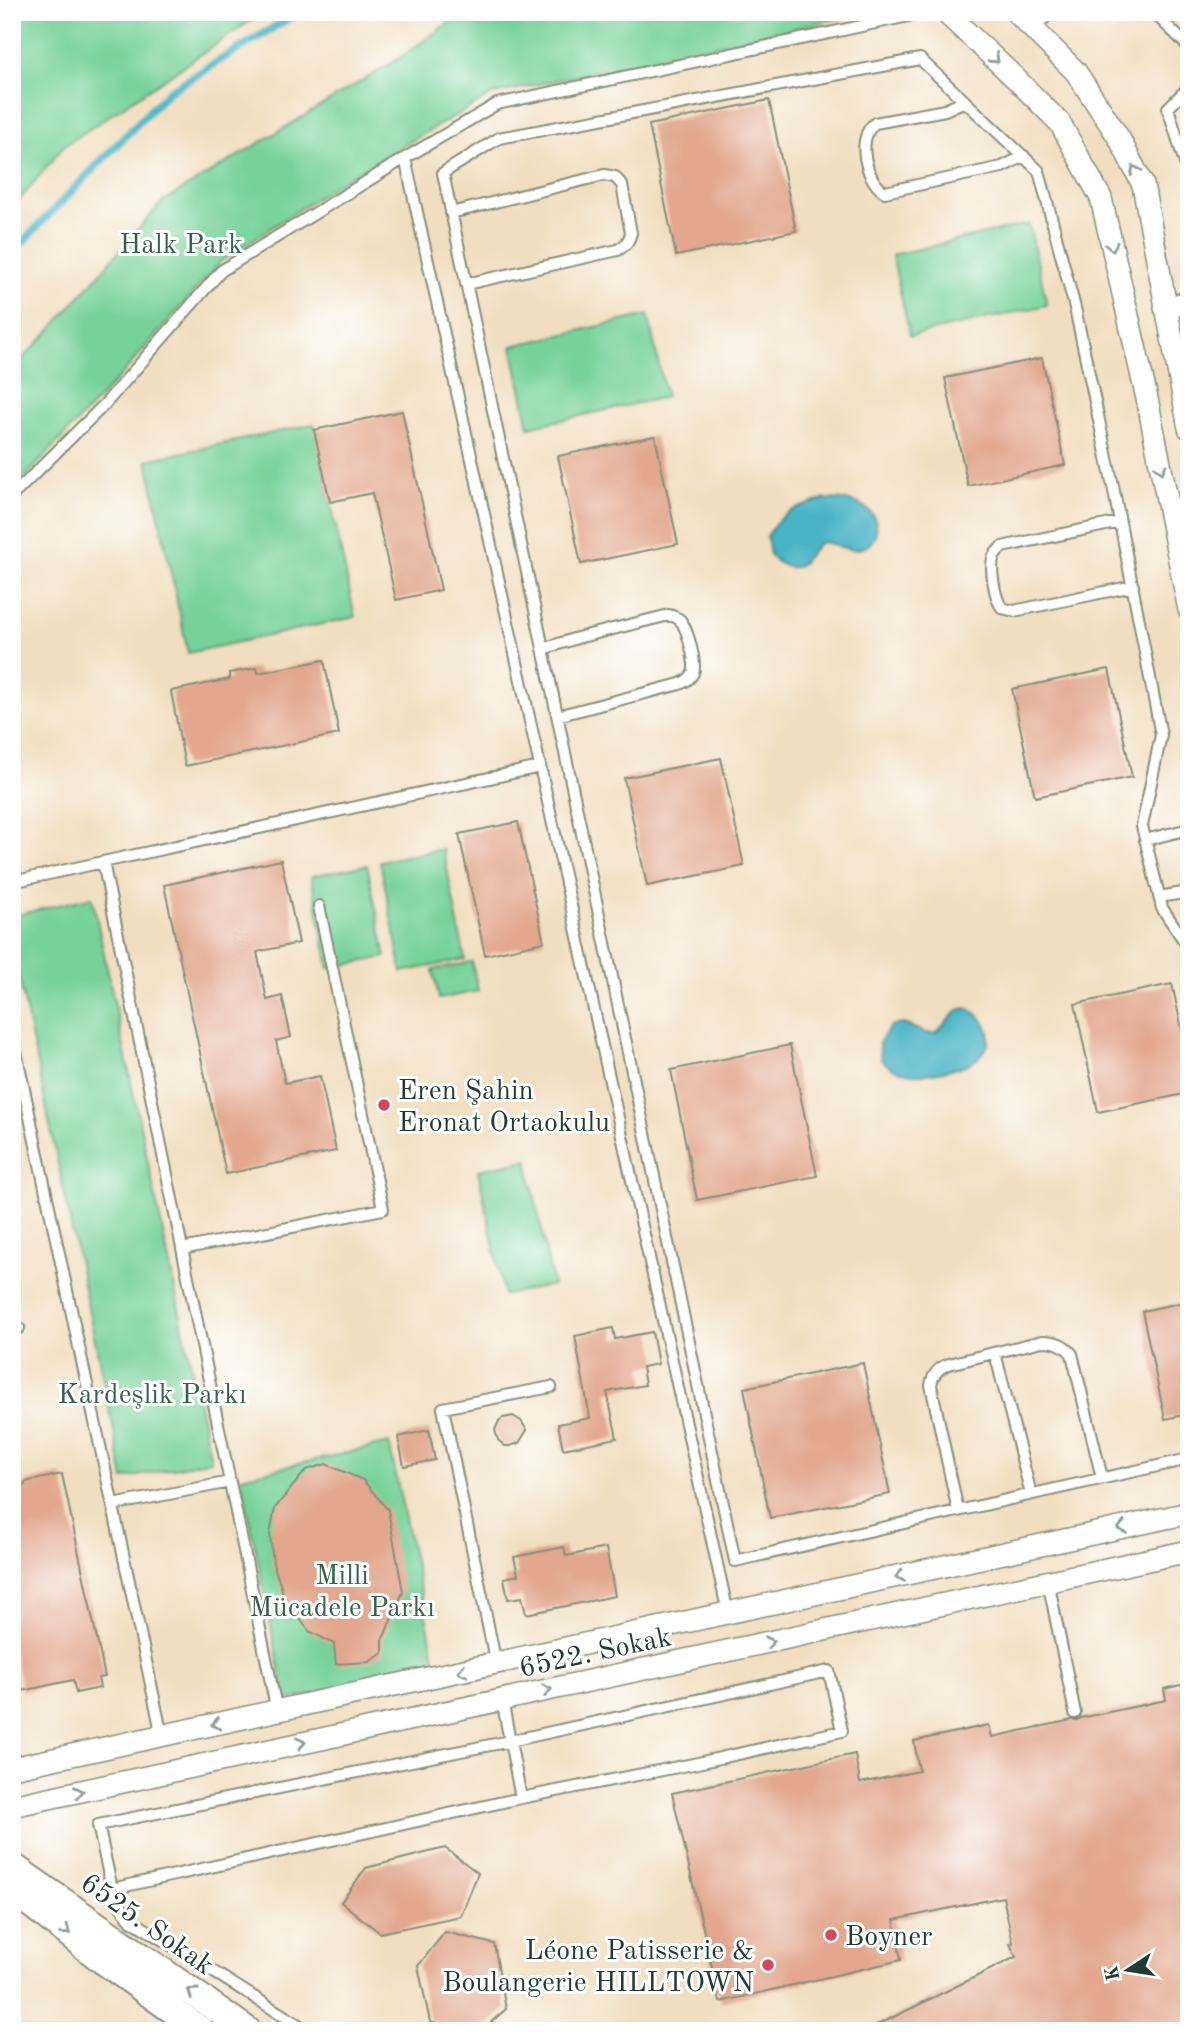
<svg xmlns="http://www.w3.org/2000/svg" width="1201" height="2043" font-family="'Old Standard TT',serif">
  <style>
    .green { fill: #77d299; stroke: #4b8866; stroke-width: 2 }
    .water { fill: #47b3c5; stroke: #33787c; stroke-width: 2 }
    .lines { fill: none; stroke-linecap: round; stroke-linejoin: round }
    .stream { stroke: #47b3c5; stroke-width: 8 }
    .building { fill: #e2a78e }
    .service-casing { stroke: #888e7a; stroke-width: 14 }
    .minor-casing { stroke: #888e7a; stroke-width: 24 }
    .tertiary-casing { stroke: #888e7a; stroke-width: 30 }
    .service { stroke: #fff; stroke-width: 10 }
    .minor { stroke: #fff; stroke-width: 21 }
    .tertiary { stroke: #fff; stroke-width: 26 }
    .oneway { stroke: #8f9e9a }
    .poi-dot { fill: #d1495b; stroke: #fff; stroke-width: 2.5 }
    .labels { text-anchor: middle; stroke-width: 6; stroke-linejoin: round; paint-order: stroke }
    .park-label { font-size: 28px; fill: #35624d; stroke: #fff }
    .poi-label { font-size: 28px; fill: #1f3d34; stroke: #fff; text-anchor: start }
    .street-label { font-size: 28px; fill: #1f3d34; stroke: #fff }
  </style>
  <rect width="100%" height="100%" fill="#fff"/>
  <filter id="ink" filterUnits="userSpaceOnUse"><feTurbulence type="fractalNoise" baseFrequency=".0143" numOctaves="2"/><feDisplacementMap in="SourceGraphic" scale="14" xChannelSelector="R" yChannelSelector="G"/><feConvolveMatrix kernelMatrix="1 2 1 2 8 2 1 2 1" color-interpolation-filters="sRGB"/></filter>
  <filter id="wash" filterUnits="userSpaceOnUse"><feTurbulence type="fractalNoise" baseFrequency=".00686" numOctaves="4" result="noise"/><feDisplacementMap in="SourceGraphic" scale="28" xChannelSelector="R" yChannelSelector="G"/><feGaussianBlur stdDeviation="1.57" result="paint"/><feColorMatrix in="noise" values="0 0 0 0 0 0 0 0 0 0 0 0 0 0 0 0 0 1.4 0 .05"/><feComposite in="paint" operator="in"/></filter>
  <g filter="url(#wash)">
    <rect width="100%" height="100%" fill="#f1dec0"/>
    <path class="green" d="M12,12H264L64,146L12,209Z
      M464,12H869L494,94L348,177L221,261L123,373L12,491V369L48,333L162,202L398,59Z
      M1029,224L1047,305L910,336L892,255Z
      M648,315L666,397L529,427L512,346Z
      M314,424L355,617L188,653L147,460Z
      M443,849L465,959L402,972L380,861Z
      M367,865L386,957L329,968L311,876Z
      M92,897L211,1460L124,1479L12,944V916Z
      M472,962L478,991L439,999L433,970Z
      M527,1160L553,1285L504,1295L478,1170Z
      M389,1443L437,1668L286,1700L241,1477Z"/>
    <path class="water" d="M825,499C840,500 855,499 867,509C881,519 879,543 862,548C847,553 834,542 820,542L799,566L790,568L777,562L770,555L767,536C784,508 796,509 825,499Z
      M966,1008C989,1018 999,1040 977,1059C970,1064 961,1067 952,1069C926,1076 903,1079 881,1060L879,1043L891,1026L904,1024L926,1033H936L958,1010Z"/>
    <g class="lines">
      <path class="stream" d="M12,253L168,92L299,12"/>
    </g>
    <g id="blocks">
      <path class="building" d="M769,100L796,231L676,256L649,125Z
        M1042,358L1065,465L968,486L945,378Z
        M402,411L441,590L396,600L372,493L330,502L314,430Z
        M655,436L678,544L581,564L558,456Z
        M324,660L339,734L185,766L171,691L230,679L229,673L257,668L258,673Z
        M1109,669L1132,777L1035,797L1012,689Z
        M721,758L744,866L647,886L624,778Z
        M518,822L544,942L485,955L459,834Z
        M281,860L299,943L257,952L267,1000L282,996L291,1037L276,1041L285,1083L320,1076L336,1151L226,1174L164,885Z
        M1172,984L1189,1062V1093L1098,1112L1075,1004Z
        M790,1045L817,1176L697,1200L671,1070Z
        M1189,1301V1414L1165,1419L1142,1311Z
        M613,1328L615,1339L652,1332L658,1364L642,1367L645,1385L607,1392L617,1438L563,1449L558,1424L590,1418L575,1336Z
        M863,1363L890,1494L770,1518L744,1388Z
        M513,1416L521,1421L527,1430L519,1443L510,1446H505L498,1440L495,1430L499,1421L503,1418Z
        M429,1430L435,1460L404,1466L398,1437Z
        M326,1464L363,1480L388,1510L403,1592L383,1639V1653L369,1662L336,1664L334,1644L309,1631L285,1599L273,1563L270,1534L275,1508L306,1470Z
        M62,1474L105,1677L98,1678L100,1688L76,1693L73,1680L22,1691L12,1645V1488L25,1485V1482Z
        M564,1547L566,1556L606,1548L615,1596L526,1614L522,1597L508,1599L504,1578L518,1575L514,1557Z
        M1189,1683V2031H865L1016,1957L1010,1944L1013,1943L1003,1897L894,1920L901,1960L720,2002L672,1793L855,1754L860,1783L919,1771L914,1741L989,1725L992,1737L1072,1720H1077L1081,1718L1166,1700L1164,1689Z
        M445,1848L478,1873L461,1916L380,1933L341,1902L366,1868Z
        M445,1932L494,1944L506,2009L481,2031H462L430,2022L418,1966Z"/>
    </g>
  </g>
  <g filter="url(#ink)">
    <use href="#blocks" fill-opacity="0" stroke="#888e7a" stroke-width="2"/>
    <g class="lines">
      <defs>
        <path id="service" d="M1153,12L1189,47
          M1032,28L1052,12
          M1189,87L1168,108L1189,176
          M965,101L945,110L875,123C855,138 866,182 885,192L1002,167L1024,156
          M451,213L604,175L615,177L622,185L631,233C629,241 626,245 618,250L466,284
          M12,496L105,404L221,271L405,158
          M1120,522L1002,547C999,550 996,552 994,556C989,567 995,599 1002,608L1014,611L1133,586
          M543,649L577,638L669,615C673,616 676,617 679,619C687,626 697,664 693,673C690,679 686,681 680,684L557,716
          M1145,840L1189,829
          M103,862L540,767
          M12,882L103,862L277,1712
          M1159,897L1189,892
          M1189,948L1162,908L1142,826L1161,735L1113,486L1075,308L1039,171L920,59L499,138L443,173L735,1561L1189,1459
          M12,1033L162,1736
          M182,1249L383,1209L319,906
          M12,1329L19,1328
          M995,1353L1031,1494
          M113,1505L230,1482
          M958,1511L931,1385C933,1374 938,1368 949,1364L1042,1341C1055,1341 1064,1344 1072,1354L1102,1478
          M1048,1581L1075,1713
          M728,1613L405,158L497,104L927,12
          M496,1664L443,1408L551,1387
          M502,1700L510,1741L98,1825L112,1889L521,1798L510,1741L829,1671L842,1731L693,1764L521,1798
          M112,1889L116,1900L131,1920L308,2031"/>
        <path id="minor" d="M945,12L1011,74L1060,123L1101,198L1148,403L1189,610
          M1016,12L1076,72L1119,138L1143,185L1189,428
          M1165,308L1189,302
          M12,1768L1189,1513
          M12,1806L1189,1551"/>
        <path id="tertiary" d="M12,1866L248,2031
          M12,1889L102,1960L202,2031"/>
      </defs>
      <use href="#service" class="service-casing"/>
      <use href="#minor" class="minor-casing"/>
      <use href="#tertiary" class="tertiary-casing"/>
      <use href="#service" class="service"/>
      <use href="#minor" class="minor"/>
      <use href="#tertiary" class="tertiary"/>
    </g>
    <defs><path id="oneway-chevron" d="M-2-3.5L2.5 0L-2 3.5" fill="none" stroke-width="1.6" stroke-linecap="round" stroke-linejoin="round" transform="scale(1.75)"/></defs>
    <g class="oneway">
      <use href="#oneway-chevron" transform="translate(995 59) rotate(43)"/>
      <use href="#oneway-chevron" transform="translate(1135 170) rotate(-117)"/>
      <use href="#oneway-chevron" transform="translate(1112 247) rotate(77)"/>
      <use href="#oneway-chevron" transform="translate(1161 469) rotate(79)"/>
      <use href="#oneway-chevron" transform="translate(1122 1528) rotate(168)"/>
      <use href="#oneway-chevron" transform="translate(900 1576) rotate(168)"/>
      <use href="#oneway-chevron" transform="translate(770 1642) rotate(-12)"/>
      <use href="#oneway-chevron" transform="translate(462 1671) rotate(168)"/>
      <use href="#oneway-chevron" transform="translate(547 1690) rotate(-12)"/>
      <use href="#oneway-chevron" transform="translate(216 1724) rotate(168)"/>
      <use href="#oneway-chevron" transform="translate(301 1743) rotate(-12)"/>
      <use href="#oneway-chevron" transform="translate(79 1792) rotate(-12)"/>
      <use href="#oneway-chevron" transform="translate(66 1931) rotate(38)"/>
      <use href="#oneway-chevron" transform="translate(192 1992) rotate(-145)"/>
    </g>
  </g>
  <g class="poi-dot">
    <circle cx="384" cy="1105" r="7"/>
    <circle cx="831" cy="1935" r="7"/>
    <circle cx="768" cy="1965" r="7"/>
  </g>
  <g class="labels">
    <g class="park-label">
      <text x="181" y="253">Halk Park</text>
      <text x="152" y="1403">Kardeşlik Parkı</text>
      <text x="342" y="1584">Milli<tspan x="342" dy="32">Mücadele Parkı</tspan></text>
    </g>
    <g class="poi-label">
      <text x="398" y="1099">Eren Şahin<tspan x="398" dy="32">Eronat Ortaokulu</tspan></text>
      <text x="845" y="1945">Boyner</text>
      <text x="754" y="1959" text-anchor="end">Léone Patisserie &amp;<tspan x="754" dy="32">Boulangerie HILLTOWN</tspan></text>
    </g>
    <g class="street-label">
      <text transform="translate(595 1651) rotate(-12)" y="10">6522. Sokak</text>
      <text transform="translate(148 1923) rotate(35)" y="10">6525. Sokak</text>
    </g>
  </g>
  <rect width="1201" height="2043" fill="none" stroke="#fff" stroke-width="42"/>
  <g transform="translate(1128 1970) rotate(258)" stroke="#ffffff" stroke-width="5" paint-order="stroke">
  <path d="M0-5L12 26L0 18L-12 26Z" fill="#1f3d34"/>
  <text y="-10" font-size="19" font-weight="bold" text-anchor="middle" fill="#1f3d34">K</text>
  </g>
</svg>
